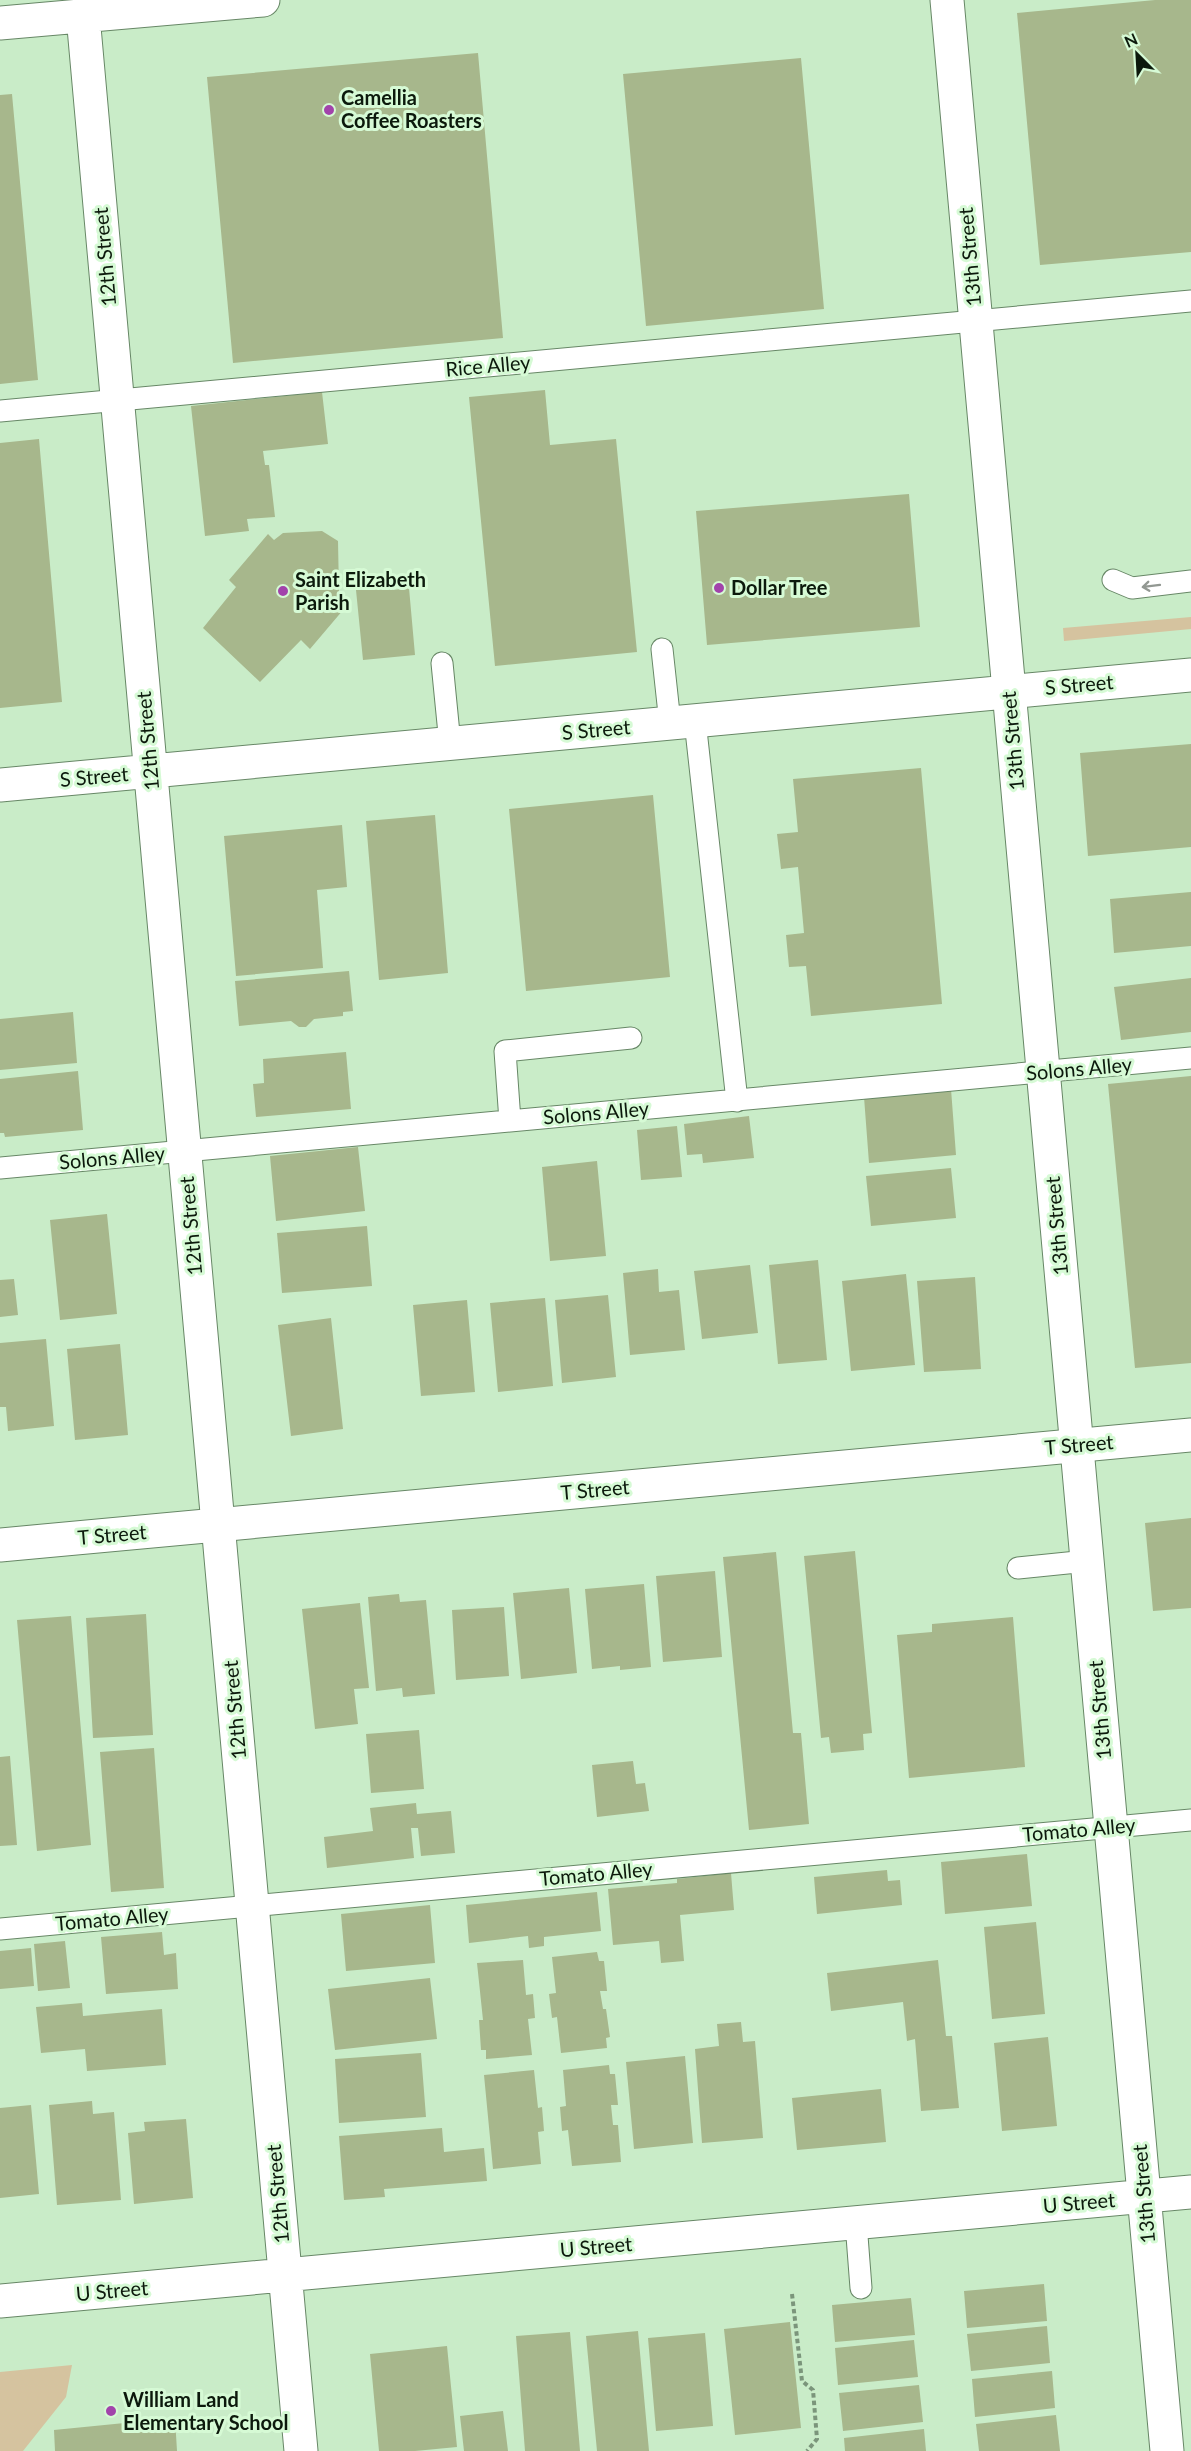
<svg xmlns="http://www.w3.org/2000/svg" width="1191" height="2451" font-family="Lato,sans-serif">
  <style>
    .green { fill: #d5c39f }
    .building { fill: #a7b78c }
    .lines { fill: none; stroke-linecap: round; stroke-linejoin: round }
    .lane-casing { stroke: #678766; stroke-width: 23 }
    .street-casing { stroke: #678766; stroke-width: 35 }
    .secondary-casing { stroke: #678766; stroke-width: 35 }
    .path { stroke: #7b957b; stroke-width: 4; stroke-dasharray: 4.5 3; stroke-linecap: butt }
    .lane { stroke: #fff; stroke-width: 21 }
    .street { stroke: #fff; stroke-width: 33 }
    .secondary { stroke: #fff; stroke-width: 33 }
    .oneway { stroke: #929892 }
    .poi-dot { fill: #a243ab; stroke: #d6fad5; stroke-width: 2 }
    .labels { text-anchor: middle; stroke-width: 6; stroke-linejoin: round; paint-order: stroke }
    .poi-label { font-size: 20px; font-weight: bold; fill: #0c190c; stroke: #d6fad5; text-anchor: start }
    .street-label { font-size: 20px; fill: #0c190c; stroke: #d6fad5 }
  </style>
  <rect width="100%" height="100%" fill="#c9ecc8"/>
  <path class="green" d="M1191,617V629L1064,641L1063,628Z
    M72,2365L66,2397L23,2451H0V2372Z"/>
  <path class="building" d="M1155,0H1191V252L1040,265L1017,13Z
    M478,53L503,338L233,363L207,77Z
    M801,58L824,309L646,326L623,74Z
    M12,94L38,380L0,384V95Z
    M545,390L550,445L616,439L637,652L495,666L469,397Z
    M322,392L328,444L263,451L265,465H269L275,517L247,519L249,531L205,536L191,406Z
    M39,439L62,702L0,708V443Z
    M909,494L920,627L707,645L696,511Z
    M322,531L338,541L339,592L349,603L310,649L301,640L260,682L203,628L236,587L229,580L268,534L274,540L283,533Z
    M392,577L393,590L409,588L415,655L363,660L355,580Z
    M1191,744V847L1088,856L1080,753Z
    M921,768L942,1004L811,1016L806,966L789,967L786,935L804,933L798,867L781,869L777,834L798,832L793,779Z
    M653,795L670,977L526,991L509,809Z
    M435,815L448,973L379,980L366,821Z
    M342,825L347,887L317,890L323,968L236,976L224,836Z
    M1191,892V946L1114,953L1110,899Z
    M349,971L353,1011L343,1012V1016L314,1019L306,1027H299L291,1021L239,1026L235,981Z
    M1191,978V1032L1121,1040L1114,987Z
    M73,1012L77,1063L0,1070V1019Z
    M346,1052L351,1109L256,1117L253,1084L264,1083L263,1059Z
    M78,1071L83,1130L5,1137L4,1133H0V1079Z
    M1191,1076V1363L1135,1368L1108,1084Z
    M951,1089L956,1155L869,1163L864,1097Z
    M749,1116L754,1158L703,1163L702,1154L687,1155L684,1124Z
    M677,1126L682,1177L641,1180L637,1130Z
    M358,1147L365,1211L276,1221L270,1156Z
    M597,1161L606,1256L550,1261L542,1167Z
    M951,1168L956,1218L871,1226L866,1176Z
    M107,1214L117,1314L60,1320L50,1220Z
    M367,1226L372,1286L282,1293L277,1233Z
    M818,1260L827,1360L778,1364L769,1265Z
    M750,1265L758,1333L702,1339L694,1271Z
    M658,1269L659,1292L679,1290L685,1350L630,1355L623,1273Z
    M906,1274L915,1365L851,1371L842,1281Z
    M975,1277L981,1369L924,1372L917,1281Z
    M14,1279L18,1315L0,1317V1280Z
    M608,1295L616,1377L562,1383L555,1300Z
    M545,1298L553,1386L498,1392L490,1303Z
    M467,1300L475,1392L421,1396L413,1305Z
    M331,1318L343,1429L291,1436L278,1325Z
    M46,1339L54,1426L8,1431L6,1407H0V1343Z
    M120,1344L128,1435L75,1440L67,1349Z
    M1191,1518V1608L1153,1611L1145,1523Z
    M855,1551L872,1733L863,1734L864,1750L831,1753L829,1737L821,1738L804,1556Z
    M776,1552L793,1733H801L809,1824L749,1830L723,1557Z
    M715,1571L722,1657L663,1662L656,1576Z
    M644,1584L651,1667L620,1670V1666L592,1669L585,1589Z
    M569,1588L577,1673L521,1679L513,1593Z
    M399,1594L400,1602L426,1600L435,1694L403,1697L402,1688L376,1691L368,1597Z
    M360,1603L369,1688L354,1689L358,1724L315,1729L302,1609Z
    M504,1607L509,1676L456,1680L452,1610Z
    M146,1614L153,1735L93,1738L86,1618Z
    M71,1616L91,1845L37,1851L17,1620Z
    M1013,1617L1025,1767L909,1778L897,1635L932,1632V1624Z
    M419,1730L424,1789L371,1793L366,1734Z
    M154,1748L164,1888L111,1892L100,1752Z
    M10,1756L17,1845L0,1846V1757Z
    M633,1761L636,1784L645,1783L649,1811L597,1817L592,1765Z
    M416,1803L417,1814L451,1811L455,1853L421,1856L418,1828H411L414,1858L327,1868L324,1837L373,1831L370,1808Z
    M1027,1854L1032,1906L945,1914L941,1862Z
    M887,1870L888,1881L900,1880L902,1905L817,1914L814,1877Z
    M731,1873L734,1910L680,1915L684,1961L661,1963L659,1941L613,1945L608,1889L677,1883V1879Z
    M597,1892L601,1931L544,1937V1946L529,1948L528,1936L469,1943L466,1905Z
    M430,1905L435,1963L346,1971L341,1914Z
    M1036,1922L1045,2014L992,2019L984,1927Z
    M162,1932L164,1955L176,1953L178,1989L106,1994L101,1937Z
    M65,1941L70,1988L38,1991L34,1944Z
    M31,1948L34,1986L0,1989V1951Z
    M597,1952L599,1961H604L607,1991H600L603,2009H606L610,2037L606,2038L607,2048L561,2053L557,2017L552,2018L549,1994L556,1993L552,1957Z
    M523,1960L526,1995L533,1994L535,2018L528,2019L532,2055L486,2059V2050H481L479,2020H483L477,1963Z
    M938,1960L946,2036H952L959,2108L921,2111L915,2039L907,2041L903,2002L831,2011L827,1973Z
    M430,1978L437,2039L335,2050L328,1989Z
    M82,2003L83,2016L162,2009L166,2065L87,2071L85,2049L41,2053L36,2007Z
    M741,2022L743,2042L755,2041L763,2138L702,2143L695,2049L719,2046L717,2024Z
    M1048,2037L1057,2126L1002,2131L994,2043Z
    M421,2053L426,2117L339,2123L335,2059Z
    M685,2056L693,2143L634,2149L626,2062Z
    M609,2065L610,2074H615L618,2105H611L613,2125H618L621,2162L572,2166L568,2130L562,2131L560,2107L566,2106L563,2070Z
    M534,2070L538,2108L542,2107L544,2131L538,2132L541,2164L493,2169L484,2075Z
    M881,2089L886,2142L797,2150L792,2098Z
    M92,2101L93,2114L114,2112L121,2200L57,2205L49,2105Z
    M31,2105L39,2194L0,2198V2108Z
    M186,2119L193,2198L134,2204L128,2133L145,2131L144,2122Z
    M442,2128L444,2152L484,2148L487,2181L384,2189L385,2197L344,2200L339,2136Z
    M1044,2284L1047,2321L967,2328L964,2291Z
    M911,2298L915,2335L835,2342L832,2305Z
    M790,2322L801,2428L735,2435L724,2329Z
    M1047,2326L1050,2363L971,2371L967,2334Z
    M638,2331L649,2451H597L586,2336Z
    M570,2332L580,2451H525L516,2336Z
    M705,2333L713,2426L656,2431L648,2338Z
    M914,2340L918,2377L838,2385L835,2348Z
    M447,2346L457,2447L415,2451H379L370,2354Z
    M1052,2371L1055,2408L975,2417L972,2379Z
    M919,2385L923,2422L843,2431L839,2393Z
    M503,2411L508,2451H464L460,2416Z
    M1056,2415L1060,2451H979L976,2424Z
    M175,2418L177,2451H55L54,2430Z
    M924,2429L926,2451H845L844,2438Z"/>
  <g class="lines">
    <defs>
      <path id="lane" d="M0,411L1191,301
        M1113,580L1132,588L1191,581
        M662,649L670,723
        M442,663L450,744
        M695,721L737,1101
        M510,1121L505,1051L631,1038
        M0,1168L1191,1058
        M1018,1568L1087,1561
        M0,1929L1191,1820
        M856,2223L861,2288"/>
      <path id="street" d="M947,0L1167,2451
        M83,16L301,2451
        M0,23L263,0
        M0,785L1191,675
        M0,2301L1191,2192"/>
      <path id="secondary" d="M0,1545L1191,1435"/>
    </defs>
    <use href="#lane" class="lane-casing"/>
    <use href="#street" class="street-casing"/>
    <use href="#secondary" class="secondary-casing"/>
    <path class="path" d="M792,2294L802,2381L813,2390L817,2439L807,2451"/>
    <use href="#lane" class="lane"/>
    <use href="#street" class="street"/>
    <use href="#secondary" class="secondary"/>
  </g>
  <defs><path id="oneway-shaft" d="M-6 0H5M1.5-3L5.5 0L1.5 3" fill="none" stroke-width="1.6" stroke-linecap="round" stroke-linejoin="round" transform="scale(1.5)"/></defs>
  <use class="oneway" href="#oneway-shaft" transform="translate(1151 586) rotate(173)"/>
  <g class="poi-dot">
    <circle cx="329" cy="110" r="6"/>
    <circle cx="719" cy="588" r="6"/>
    <circle cx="283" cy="591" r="6"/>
    <circle cx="111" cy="2411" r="6"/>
  </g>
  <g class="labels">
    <g class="poi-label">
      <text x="341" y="105">Camellia<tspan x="341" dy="23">Coffee Roasters</tspan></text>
      <text x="295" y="587">Saint Elizabeth<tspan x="295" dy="23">Parish</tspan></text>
      <text x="731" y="595">Dollar Tree</text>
      <text x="123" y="2407">William Land<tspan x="123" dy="23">Elementary School</tspan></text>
    </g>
    <g class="street-label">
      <text transform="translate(105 257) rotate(-95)" y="7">12th Street</text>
      <text transform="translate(970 257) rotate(-95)" y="7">13th Street</text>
      <text transform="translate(488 366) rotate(-5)" y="7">Rice Alley</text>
      <text transform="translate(1079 685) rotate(-5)" y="7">S Street</text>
      <text transform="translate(596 730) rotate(-5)" y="7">S Street</text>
      <text transform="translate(148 741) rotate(-95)" y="7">12th Street</text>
      <text transform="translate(1013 741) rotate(-95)" y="7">13th Street</text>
      <text transform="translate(94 777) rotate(-5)" y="7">S Street</text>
      <text transform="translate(1079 1069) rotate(-5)" y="7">Solons Alley</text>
      <text transform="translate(596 1113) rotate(-5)" y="7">Solons Alley</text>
      <text transform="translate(112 1158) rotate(-5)" y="7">Solons Alley</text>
      <text transform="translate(191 1226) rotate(-95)" y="7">12th Street</text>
      <text transform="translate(1057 1226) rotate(-95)" y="7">13th Street</text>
      <text transform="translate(1079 1445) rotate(-5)" y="7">T Street</text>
      <text transform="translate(595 1490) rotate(-5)" y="7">T Street</text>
      <text transform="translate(112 1535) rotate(-5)" y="7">T Street</text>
      <text transform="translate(235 1710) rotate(-95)" y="7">12th Street</text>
      <text transform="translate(1100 1710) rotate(-95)" y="7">13th Street</text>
      <text transform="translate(1079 1830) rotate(-5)" y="7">Tomato Alley</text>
      <text transform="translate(596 1874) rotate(-5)" y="7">Tomato Alley</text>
      <text transform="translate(112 1919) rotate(-5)" y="7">Tomato Alley</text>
      <text transform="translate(278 2194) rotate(-95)" y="7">12th Street</text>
      <text transform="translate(1144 2194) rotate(-95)" y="7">13th Street</text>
      <text transform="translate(1079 2203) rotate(-5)" y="7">U Street</text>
      <text transform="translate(596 2247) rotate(-5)" y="7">U Street</text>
      <text transform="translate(112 2291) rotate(-5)" y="7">U Street</text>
    </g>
  </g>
  <g transform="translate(1137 54) rotate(336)" stroke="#d6fad5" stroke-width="4.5" paint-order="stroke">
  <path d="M0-4.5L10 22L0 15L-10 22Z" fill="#0c190c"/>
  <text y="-9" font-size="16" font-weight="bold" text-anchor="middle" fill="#0c190c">N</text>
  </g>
</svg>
